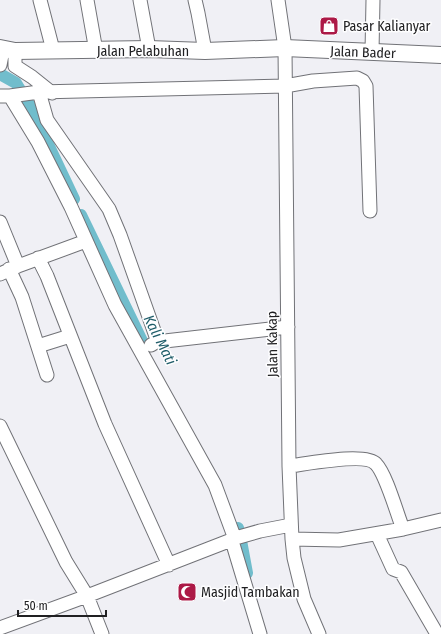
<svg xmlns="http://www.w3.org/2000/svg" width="441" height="634" font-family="'Fira Sans Condensed',sans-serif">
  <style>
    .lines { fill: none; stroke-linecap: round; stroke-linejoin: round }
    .canal { stroke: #71bdcc; stroke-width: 12 }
    .minor-casing { stroke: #717277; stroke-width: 15 }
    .major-casing { stroke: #717277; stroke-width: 18 }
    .minor { stroke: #fff; stroke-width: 13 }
    .major { stroke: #fff; stroke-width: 16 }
    .labels { text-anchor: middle; stroke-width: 3; stroke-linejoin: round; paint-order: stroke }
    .poi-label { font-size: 14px; fill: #202022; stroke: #fefeff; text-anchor: start }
    .street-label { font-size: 14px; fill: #202022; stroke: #fefeff }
    .water-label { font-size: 15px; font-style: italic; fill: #1f5d69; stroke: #fefeff }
  </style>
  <rect width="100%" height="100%" fill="#f0f0f5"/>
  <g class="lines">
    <path class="canal" d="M0,74L16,83L30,106L74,199
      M81,215L144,345
      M238,528L240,535L247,573"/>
    <defs>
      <path id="minor" d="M40,0L53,50
        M87,0L96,51
        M140,0L149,49
        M195,0L198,13L205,51
        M278,0L285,48L289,466L292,539L294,558L304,599L319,634
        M15,51V66L32,77L52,93
        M372,52L373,0
        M0,65L3,50
        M39,92L47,120L109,209L120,235L158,342
        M0,96H10L39,92L285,86L313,81L357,78L363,81L366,86L370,211
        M10,96L38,142L71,207L115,305L215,485L235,539
        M0,222L18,266
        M38,258L47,276L105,424L169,565
        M9,269L22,297L47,375
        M0,274L18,266L86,241
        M151,345L156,342L288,327
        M38,346L70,336
        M0,426L66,562L87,596L102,634
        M289,466C306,464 366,452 376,464C386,474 397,514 403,529
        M377,534L393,569L401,572L437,634
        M292,539L339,540L403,529L441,520
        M232,541L260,634
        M0,628L87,596L239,537L260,531L291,525"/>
      <path id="major" d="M0,48L15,51L149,49L205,51L285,48L441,55"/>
    </defs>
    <use href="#minor" class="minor-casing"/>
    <use href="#major" class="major-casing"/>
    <use href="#minor" class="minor"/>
    <use href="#major" class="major"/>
  </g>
  <defs>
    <symbol id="shop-square" viewBox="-11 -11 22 22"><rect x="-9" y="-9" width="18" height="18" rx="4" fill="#ac1946" stroke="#fefeff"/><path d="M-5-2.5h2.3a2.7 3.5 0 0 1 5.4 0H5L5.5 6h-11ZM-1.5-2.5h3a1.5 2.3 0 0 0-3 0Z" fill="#fff"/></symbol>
    <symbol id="mosque-square" viewBox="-11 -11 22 22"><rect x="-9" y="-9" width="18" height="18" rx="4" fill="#ac1946" stroke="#fefeff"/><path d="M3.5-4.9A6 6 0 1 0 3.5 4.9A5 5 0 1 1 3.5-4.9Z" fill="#fff"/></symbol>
  </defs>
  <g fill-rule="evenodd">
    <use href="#shop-square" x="318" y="15" width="22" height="22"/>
    <use href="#mosque-square" x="176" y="581" width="22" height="22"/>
  </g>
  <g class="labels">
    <g class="poi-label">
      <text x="343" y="31">Pasar Kalianyar</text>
      <text x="201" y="597">Masjid Tambakan</text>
    </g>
    <g class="street-label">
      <text x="143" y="56">Jalan Pelabuhan</text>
      <text transform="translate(363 52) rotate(2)" y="5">Jalan Bader</text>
      <text transform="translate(272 344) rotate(-91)" y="5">Jalan Kakap</text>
    </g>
    <g class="water-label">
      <text transform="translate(160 340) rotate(63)" y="5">Kali Mati</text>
    </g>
  </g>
  <path d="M18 610v6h88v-6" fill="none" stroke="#202022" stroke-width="2"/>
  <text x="24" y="610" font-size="12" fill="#202022" stroke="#fefeff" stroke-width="3" paint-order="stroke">50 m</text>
</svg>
